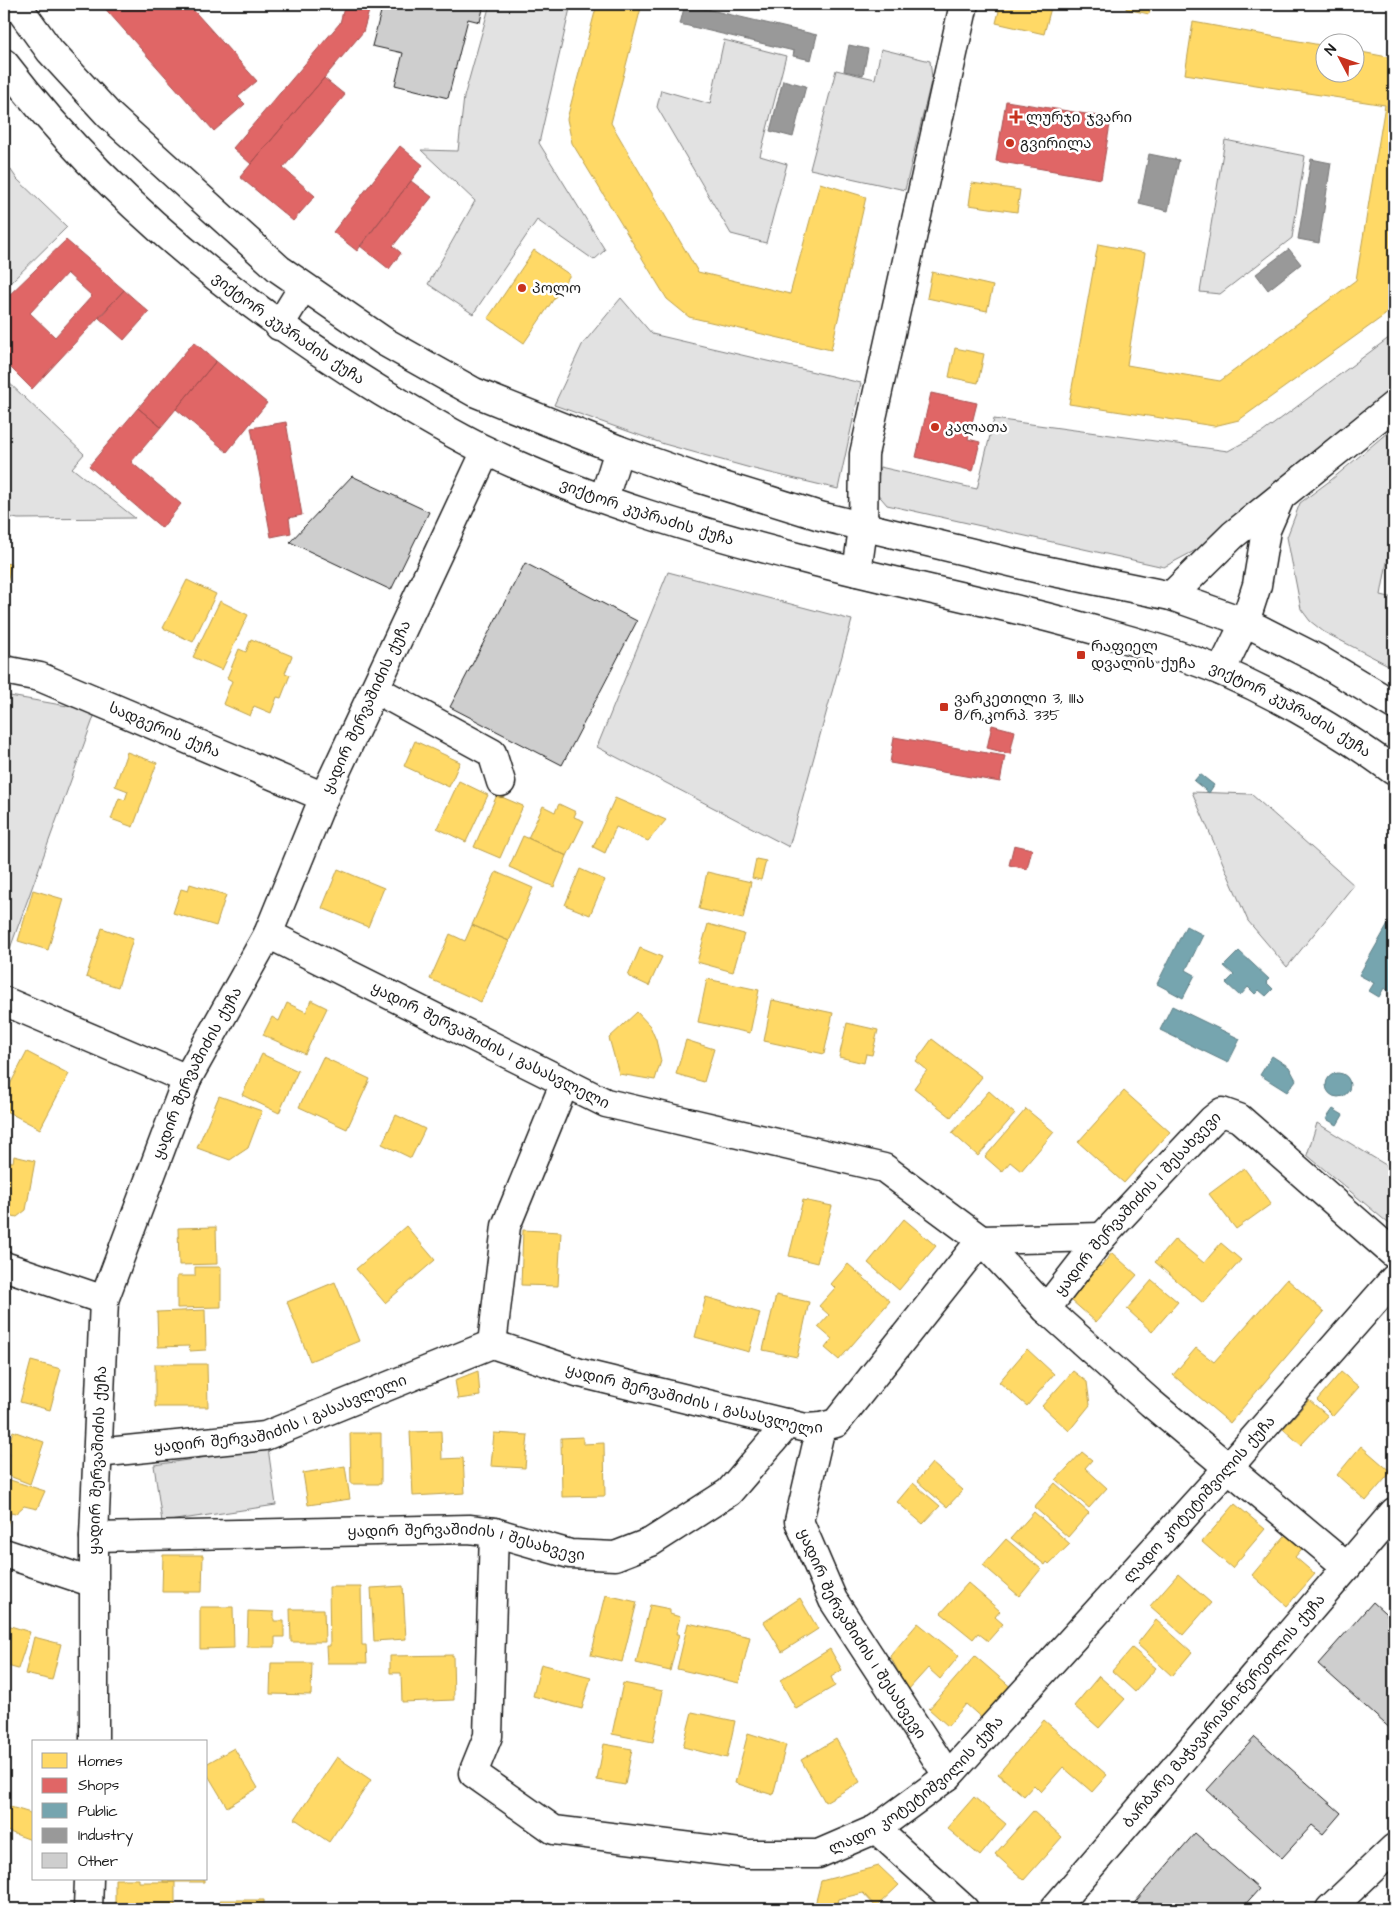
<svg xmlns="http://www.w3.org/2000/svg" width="1398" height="1913" font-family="'Architects Daughter','Noto Sans Georgian',sans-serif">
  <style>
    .green { fill: #e2e2e2; stroke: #7f7f7f }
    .homes { fill: #ffd966; stroke: #bba050 }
    .shops { fill: #e06666; stroke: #a55050; fill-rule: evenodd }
    .public { fill: #76a5af; stroke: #5b7c83 }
    .industry { fill: #999; stroke: #747474 }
    .building { fill: #cecece; stroke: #1c1c1c }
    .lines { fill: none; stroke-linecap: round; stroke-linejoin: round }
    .minor-casing { stroke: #1c1c1c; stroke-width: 31 }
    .major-casing { stroke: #1c1c1c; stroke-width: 31 }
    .minor { stroke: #fff; stroke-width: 28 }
    .major { stroke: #fff; stroke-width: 28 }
    .poi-dot { fill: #c8321e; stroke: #fff; stroke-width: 2 }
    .labels { text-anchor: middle; stroke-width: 5; stroke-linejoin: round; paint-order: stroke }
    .poi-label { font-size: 15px; fill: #1c1c1c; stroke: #fff; text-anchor: start }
    .street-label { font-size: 15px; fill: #1c1c1c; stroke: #fff }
  </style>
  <rect width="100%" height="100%" fill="#fff"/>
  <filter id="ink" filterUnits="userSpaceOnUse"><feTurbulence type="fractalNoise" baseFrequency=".02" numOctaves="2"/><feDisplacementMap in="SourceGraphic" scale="10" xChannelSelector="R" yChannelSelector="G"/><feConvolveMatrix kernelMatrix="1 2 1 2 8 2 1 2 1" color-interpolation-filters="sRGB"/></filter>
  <g filter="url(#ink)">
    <path class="green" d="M490,4H571L539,143L605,250L594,260L537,220L473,314L428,284L475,201L421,150L458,151L464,97Z
      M724,40L786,56L760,156L787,164L766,243L731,234L657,107L661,90L710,104Z
      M881,49L930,61L932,77L905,190L810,169L836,70L875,79Z
      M1225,140L1305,156L1292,238L1220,294L1200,292Z
      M4,160L17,179L67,227L4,289Z
      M621,298L652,334L861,383L838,489L754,469L664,444L554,405L582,345Z
      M1394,334V391L1198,549L1164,567L887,505L876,492L880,467L977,489L994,419L1228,451L1263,432Z
      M4,378L84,454L72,468L135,518L18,519L4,516Z
      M1394,427V524L1381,595L1394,598V668L1324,632L1310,621L1301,609L1287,537L1300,503L1331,480Z
      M668,572L852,620L789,847L597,747Z
      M4,695L96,711L4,965Z
      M1192,792L1251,794L1354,885L1287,967L1248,921Z
      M1317,1123L1394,1170V1228L1307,1155Z
      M268,1448L276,1505L162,1522L154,1465Z"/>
    <path class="homes" d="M597,4H642L611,123L698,272L790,294L820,183L866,197L831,350L689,317L667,299L572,143L567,119Z
      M990,4H1052L1044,34L996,23L999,11L989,8Z
      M1127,4H1152L1149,14L1126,9Z
      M1193,22L1326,46V72H1356V51L1393,58L1394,50V301L1385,315L1239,420L1214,426L1069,404L1098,244L1145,253L1127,365L1220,381L1356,280L1385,105L1185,74Z
      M972,183L1020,190L1017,212L969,205Z
      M534,250L570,275L524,343L488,318Z
      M932,272L993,286L987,311L927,298Z
      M955,348L984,354L978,383L949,377Z
      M4,563L11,564L4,600Z
      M187,580L216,594L193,642L163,628Z
      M220,601L248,615L222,670L193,657Z
      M251,639L292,656L285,673L290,675L281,698L277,697L271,713L254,706L250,716L223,704L232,681L227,678L239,649L246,652Z
      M415,741L460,762L449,787L404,766Z
      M127,752L157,763L133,827L111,819L119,798L125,800L128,791L115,786Z
      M459,781L488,795L466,842L437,828Z
      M497,795L523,806L500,858L474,847Z
      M615,798L666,820L648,841L616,827L605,853L593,847Z
      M559,804L576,812L574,817L584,821L567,856L528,838L543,806L555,812Z
      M523,836L567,856L554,887L509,867Z
      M756,859L766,861L761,880L752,878Z
      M338,869L384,888L368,927L322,908Z
      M580,869L605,880L590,915L565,905Z
      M496,872L533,888L509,941L472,925Z
      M707,872L751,882L743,919L699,909Z
      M190,884L226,895L216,926L173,913L181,889L188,891Z
      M33,890L63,899L48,950L18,941Z
      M708,924L744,934L733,972L697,962Z
      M472,925L509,941L481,1002L430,979L450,934L465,941Z
      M102,928L133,939L118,987L86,977Z
      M640,948L662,957L649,986L628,976Z
      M707,979L759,990L750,1033L698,1022Z
      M311,1000L327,1008L305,1054L263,1035L272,1017L279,1021L287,1003L306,1012Z
      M772,1000L833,1013L824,1054L764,1041Z
      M637,1012L650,1026L656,1040L661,1061L655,1080L619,1074L609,1038Z
      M847,1023L878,1030L872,1055L866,1054L864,1063L839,1057Z
      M932,1039L982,1077L951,1117L914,1088L927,1070L916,1061Z
      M686,1040L714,1049L704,1082L676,1074Z
      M4,1052L8,1054L4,1064Z
      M27,1052L69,1074L40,1129L4,1110V1096Z
      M262,1054L298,1071L279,1113L242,1095Z
      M323,1057L370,1079L347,1129L299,1107Z
      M989,1091L1015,1114L978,1156L952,1133Z
      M1124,1091L1170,1132L1124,1183L1078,1142Z
      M219,1096L262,1111L248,1148L230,1160L197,1148Z
      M1026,1109L1054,1132L1021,1171L1010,1162L1002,1172L985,1157Z
      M396,1115L425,1129L411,1158L382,1144Z
      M14,1156L35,1161L26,1210L17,1217L4,1214V1161L13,1162Z
      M1244,1168L1271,1204L1236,1229L1209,1194Z
      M803,1200L832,1206L817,1263L789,1256Z
      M904,1219L936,1246L899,1290L868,1263Z
      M406,1226L435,1260L385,1303L356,1269Z
      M216,1227L217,1264L179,1265L178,1228Z
      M523,1230L561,1232L558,1286L521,1285Z
      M1175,1239L1204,1263L1221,1243L1241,1260L1203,1303L1155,1262Z
      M1112,1253L1137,1275L1096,1322L1071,1300L1083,1286L1080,1284L1097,1264L1100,1267Z
      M848,1264L890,1301L839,1360L825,1348L832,1339L818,1327L829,1315L819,1306L835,1288L831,1284Z
      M195,1267H221V1307L177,1308V1276H195Z
      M1287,1279L1324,1312L1230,1423L1173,1375L1196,1348L1214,1362Z
      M1152,1280L1178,1302L1152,1332L1127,1309Z
      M335,1282L359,1341L310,1361L287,1302Z
      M776,1295L809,1302L797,1357L763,1350Z
      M706,1297L760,1313L749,1352L695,1337Z
      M205,1310L206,1350L190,1351L189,1346L158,1347L157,1312Z
      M1027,1349L1054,1374L1027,1406L999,1382Z
      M31,1361L61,1369L50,1410L20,1402Z
      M155,1364H207L208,1407H155Z
      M478,1371L480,1396L458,1399L455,1380Z
      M1073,1371L1087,1382L1090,1405L1069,1431L1042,1406Z
      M1341,1372L1359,1387L1333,1416L1317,1400Z
      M1309,1400L1328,1416L1301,1445L1283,1429Z
      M13,1431L44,1442L30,1484L4,1474L10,1454L6,1452Z
      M441,1431L442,1459L463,1458L465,1493L413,1496L410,1432Z
      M350,1433H381V1484H351Z
      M494,1433L528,1435L525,1468L491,1466Z
      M583,1437V1444L604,1443L605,1496L562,1497L561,1438Z
      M1361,1446L1391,1472L1366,1501L1337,1475Z
      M1082,1452L1092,1460L1085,1468L1107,1488L1089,1508L1056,1480Z
      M932,1463L963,1490L947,1507L917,1481Z
      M345,1466L350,1499L308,1505L303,1473Z
      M10,1480L45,1491L37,1509L24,1506L15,1514L11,1513L6,1528L4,1527V1488L7,1489Z
      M913,1483L940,1506L923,1524L897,1502Z
      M1055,1483L1089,1513L1068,1537L1034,1507Z
      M1235,1504L1265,1529L1232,1568L1202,1542Z
      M1034,1512L1070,1544L1049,1564L1047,1562L1045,1565L1011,1538Z
      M1289,1531L1305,1545L1295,1557L1315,1574L1287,1606L1252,1575Z
      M1006,1539L1041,1569L1019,1596L983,1565Z
      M163,1555H203L202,1592H162Z
      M1178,1574L1211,1603L1183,1635L1150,1606Z
      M968,1583L1000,1611L995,1617L1003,1624L988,1641L978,1633L973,1639L941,1613Z
      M403,1586L406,1639L374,1641L371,1588Z
      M329,1587H361L362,1645H366L367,1663H327L326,1646H330Z
      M606,1595L637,1602L622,1662L591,1655Z
      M800,1598L818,1629L782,1652L764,1622Z
      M650,1605L670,1609V1614L680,1617L676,1634H679L670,1671L636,1663Z
      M200,1607H233L234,1648L200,1649Z
      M290,1609H324L325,1642H291Z
      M248,1611L274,1612V1621H284V1637H275V1647H247Z
      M1156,1620L1192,1652L1172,1676L1137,1644Z
      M688,1623L750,1637L739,1683L677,1669Z
      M918,1623L959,1656L940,1679L928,1668L908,1690L890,1656Z
      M4,1624L30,1632L18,1669L4,1665Z
      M34,1637L61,1644L52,1680L25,1674Z
      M1132,1648L1156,1668L1135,1692L1112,1671Z
      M830,1649L842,1670L831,1677L835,1686L796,1709L780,1680Z
      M453,1655L454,1700L402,1702L401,1673H390V1656Z
      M975,1656L1014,1690L986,1722L966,1704L948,1726L929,1709Z
      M271,1663H312L311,1695L270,1694Z
      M541,1664L591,1677L582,1709L533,1696Z
      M1099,1676L1125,1699L1099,1728L1074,1706Z
      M623,1683L663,1691L653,1742L612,1734Z
      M692,1712L735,1721L727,1758L683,1747Z
      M1044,1720L1107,1775L1092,1792L1063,1767L1041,1792L1034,1785L1024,1796L998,1774Z
      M748,1733L786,1745L773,1795L735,1783Z
      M836,1739L860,1782L825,1802L801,1760Z
      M604,1744L632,1749L625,1785L597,1780Z
      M234,1748L258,1788L227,1807L206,1772V1764Z
      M337,1757L371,1780L329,1842L295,1819Z
      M974,1797L1006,1824L980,1856L947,1828Z
      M4,1805L34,1814V1841L4,1830Z
      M1033,1811L1062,1837L1024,1880L995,1854Z
      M879,1866L899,1885L876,1907L863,1893L839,1899L837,1909H814L821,1881Z
      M115,1879H139V1882H175V1909H115Z
      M163,1879H204V1882H163Z
      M220,1900H264V1909H220Z"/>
    <path class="shops" d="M101,4H188L257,81L238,97L245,104L214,131Z
      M345,4H371L363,32L251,164L233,148L340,23Z
      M324,78L345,95L283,168L315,196L293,221L240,177Z
      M1006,101L1111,118L1101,179L996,161Z
      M400,146L423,165L357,251L333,232Z
      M411,181L432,197L393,246L401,253L389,269L360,246Z
      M66,240L124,290L32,389L4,361V300ZM67,273L92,296L55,337L30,313Z
      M124,290L149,312L124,340L99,318Z
      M194,342L216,361L161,427L138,408Z
      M216,361L267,403L227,452L176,409Z
      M931,393L977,403L968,439L980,442L973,471L916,457Z
      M138,408L161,427L131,462L181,504L162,528L89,466Z
      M286,422L302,515L289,518L291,533L271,537L251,428Z
      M992,725L1015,731L1010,754L987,748Z
      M894,737L1005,756L1000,782L890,763Z
      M1014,845L1032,849L1027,869L1009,865Z"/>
    <path class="public" d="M1200,774L1214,785L1209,793L1194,781Z
      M1394,914V994L1384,988L1379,997L1369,991L1374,983L1359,975Z
      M1186,926L1203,935L1186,970L1195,975L1183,998L1157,984Z
      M1239,951L1269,979L1266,982L1273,989L1266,996L1259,990L1255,994L1248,987L1240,996L1226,983L1234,975L1224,966Z
      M1172,1006L1240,1039L1228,1063L1160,1030Z
      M1272,1056L1289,1067L1296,1080L1287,1092L1260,1075Z
      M1326 1085a12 12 0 1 1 24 0a12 12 0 1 1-24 0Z
      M1333,1109L1343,1115L1337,1125L1326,1119Z"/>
    <path class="industry" d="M685,4L817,35L811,60L793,56L794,51L680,24Z
      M849,45L868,49L863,75L844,71Z
      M783,80L806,86L793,137L770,131Z
      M1149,154L1179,160L1168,211L1139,204Z
      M1311,159L1331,163L1319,243L1298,239Z
      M1289,249L1301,264L1268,290L1256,274Z"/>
    <path class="building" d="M383,4H484L480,22L468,19L448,98L395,85L403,53L372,46Z
      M352,476L429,512L391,590L290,542Z
      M525,563L637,621L562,765L450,707Z
      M1373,1602L1394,1621V1732L1318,1664Z
      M1255,1737L1341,1813L1323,1834L1312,1825L1282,1858L1207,1790Z
      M1195,1833L1259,1889L1241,1909H1129Z"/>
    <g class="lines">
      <defs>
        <g id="minor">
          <path d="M857,572L863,528L864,454L964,4"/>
          <path d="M1171,596L1233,535L1394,405"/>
          <path d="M1245,622L1257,585L1266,530L1280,498"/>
          <path id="s1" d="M4,670L40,677L324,797"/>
          <path d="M375,689L492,753L501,782"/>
          <path id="s2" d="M268,934L606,1103L884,1168L981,1240L1046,1309L1151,1403L1347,1567"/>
          <path d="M4,1001L187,1079"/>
          <path d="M981,1240L1102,1237"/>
          <path d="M4,1266L104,1300"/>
          <path id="s3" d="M1046,1309L1102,1237L1212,1120L1222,1112L1239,1118L1394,1254"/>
          <path d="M492,1344L506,1226L565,1082"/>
          <path id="s4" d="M821,1427L799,1521L833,1600L948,1776"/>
          <path id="s5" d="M97,1453L265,1436L492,1344L580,1373L806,1428L821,1427L836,1423L981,1240"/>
          <path id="s6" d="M494,1532L488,1736L473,1773L554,1830L748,1854H818L876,1829L948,1776L1228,1468L1394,1279"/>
          <path id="s7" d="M94,1537L469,1529L494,1532L570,1554L615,1556L651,1542L729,1492L788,1423"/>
          <path d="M4,1553L94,1583"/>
          <path id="s8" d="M94,1742V1537L104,1300L187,1079L268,934L324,797L486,451"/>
          <path d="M876,1829L964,1909"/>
          <path d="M88,1909L89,1879"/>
          <path id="s9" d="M1054,1909L1394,1512"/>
          <path d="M1330,1909L1394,1848"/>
        </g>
        <g id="major">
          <path d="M16,4L50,51L109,115L279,269L385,342L474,392L619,450L701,479L820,516L1039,569L1171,596L1245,622L1316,658L1394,705"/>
          <path id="s10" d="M4,63C107,198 238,304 382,392C416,412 451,434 487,451C585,499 706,534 812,561C913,587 1015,606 1115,636C1151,646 1187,657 1221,671C1283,698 1341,732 1394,771"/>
          <path d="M279,326L303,287"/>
          <path d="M604,498L619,450"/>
          <path d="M1221,671L1245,622"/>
        </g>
      </defs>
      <use href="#minor" class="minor-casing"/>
      <use href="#major" class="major-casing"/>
      <use href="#minor" class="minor"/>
      <use href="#major" class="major"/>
    </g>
  </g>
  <g class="poi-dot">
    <path d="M1013.5 109.5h5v5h5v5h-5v5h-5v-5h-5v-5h5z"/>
    <circle cx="1010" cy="143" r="5"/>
    <circle cx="522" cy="288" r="5"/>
    <circle cx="935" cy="427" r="5"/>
    <rect x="1076" y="650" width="10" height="10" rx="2.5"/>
    <rect x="939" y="702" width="10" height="10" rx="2.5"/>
  </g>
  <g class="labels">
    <g class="poi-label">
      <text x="1026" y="122">ლურჯი ჯვარი</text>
      <text x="1020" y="148">გვირილა</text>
      <text x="532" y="293">პოლო</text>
      <text x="945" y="432">კალათა</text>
      <text x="1091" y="651">რაფიელ<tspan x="1091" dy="17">დვალის ქუჩა</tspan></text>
      <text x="954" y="703">ვარკეთილი 3, IIIა<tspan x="954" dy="17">მ/რ,კორპ. 335</tspan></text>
    </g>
    <g class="street-label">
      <text dy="5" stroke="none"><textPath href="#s10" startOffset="391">ვიქტორ კუპრაძის ქუჩა</textPath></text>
      <text dy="5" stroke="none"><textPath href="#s10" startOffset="796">ვიქტორ კუპრაძის ქუჩა</textPath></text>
      <text dy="5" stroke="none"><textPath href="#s8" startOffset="1092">ყადირ შერვაშიძის ქუჩა</textPath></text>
      <text dy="5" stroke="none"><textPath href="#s10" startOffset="1471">ვიქტორ კუპრაძის ქუჩა</textPath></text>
      <text dy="5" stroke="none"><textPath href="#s1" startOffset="172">სადგერის ქუჩა</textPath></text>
      <text dy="5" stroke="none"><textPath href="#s2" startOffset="249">ყადირ შერვაშიძის I გასასვლელი</textPath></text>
      <text dy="5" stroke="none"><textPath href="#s8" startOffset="688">ყადირ შერვაშიძის ქუჩა</textPath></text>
      <text dy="5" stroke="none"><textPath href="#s3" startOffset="140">ყადირ შერვაშიძის I შესახვევი</textPath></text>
      <text dy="5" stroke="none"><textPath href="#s5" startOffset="624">ყადირ შერვაშიძის I გასასვლელი</textPath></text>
      <text dy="5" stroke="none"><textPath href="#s5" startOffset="189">ყადირ შერვაშიძის I გასასვლელი</textPath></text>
      <text dy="5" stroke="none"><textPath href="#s8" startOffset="282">ყადირ შერვაშიძის ქუჩა</textPath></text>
      <text dy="5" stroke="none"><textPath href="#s6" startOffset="1135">ლადო კოტეტიშვილის ქუჩა</textPath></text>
      <text dy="5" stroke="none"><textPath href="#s7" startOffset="374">ყადირ შერვაშიძის I შესახვევი</textPath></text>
      <text dy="5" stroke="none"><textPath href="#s4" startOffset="226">ყადირ შერვაშიძის I შესახვევი</textPath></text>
      <text dy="5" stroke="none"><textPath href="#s9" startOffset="261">ბარბარე მაჭავარიანი-წერეთლის ქუჩა</textPath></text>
      <text dy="5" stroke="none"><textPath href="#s6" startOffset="730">ლადო კოტეტიშვილის ქუჩა</textPath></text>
    </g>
  </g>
  <rect width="1398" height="1913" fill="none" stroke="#fff" stroke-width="20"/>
  <rect x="10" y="10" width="1378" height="1893" fill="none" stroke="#1c1c1c" stroke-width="2" filter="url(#ink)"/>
  <rect x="32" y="1740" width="175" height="140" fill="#ffffff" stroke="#a4a4a4"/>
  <rect x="42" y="1753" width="25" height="15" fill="#ffd966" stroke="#a4a4a4"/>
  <text x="78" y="1766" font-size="15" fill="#1c1c1c">Homes</text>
  <rect x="42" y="1778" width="25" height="15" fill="#e06666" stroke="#a4a4a4"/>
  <text x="78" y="1790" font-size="15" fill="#1c1c1c">Shops</text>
  <rect x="42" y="1803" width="25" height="15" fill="#76a5af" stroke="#a4a4a4"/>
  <text x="78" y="1816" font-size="15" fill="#1c1c1c">Public</text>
  <rect x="42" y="1828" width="25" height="15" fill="#999999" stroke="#a4a4a4"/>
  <text x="78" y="1840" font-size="15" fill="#1c1c1c">Industry</text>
  <rect x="42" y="1853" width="25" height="15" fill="#cecece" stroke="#a4a4a4"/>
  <text x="78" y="1866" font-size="15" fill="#1c1c1c">Other</text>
  <g transform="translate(1340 58) rotate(311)"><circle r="24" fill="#ffffff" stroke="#a4a4a4"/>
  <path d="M0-4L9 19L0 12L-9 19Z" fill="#c8321e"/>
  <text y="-8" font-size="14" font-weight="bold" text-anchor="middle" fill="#1c1c1c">N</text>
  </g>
</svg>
